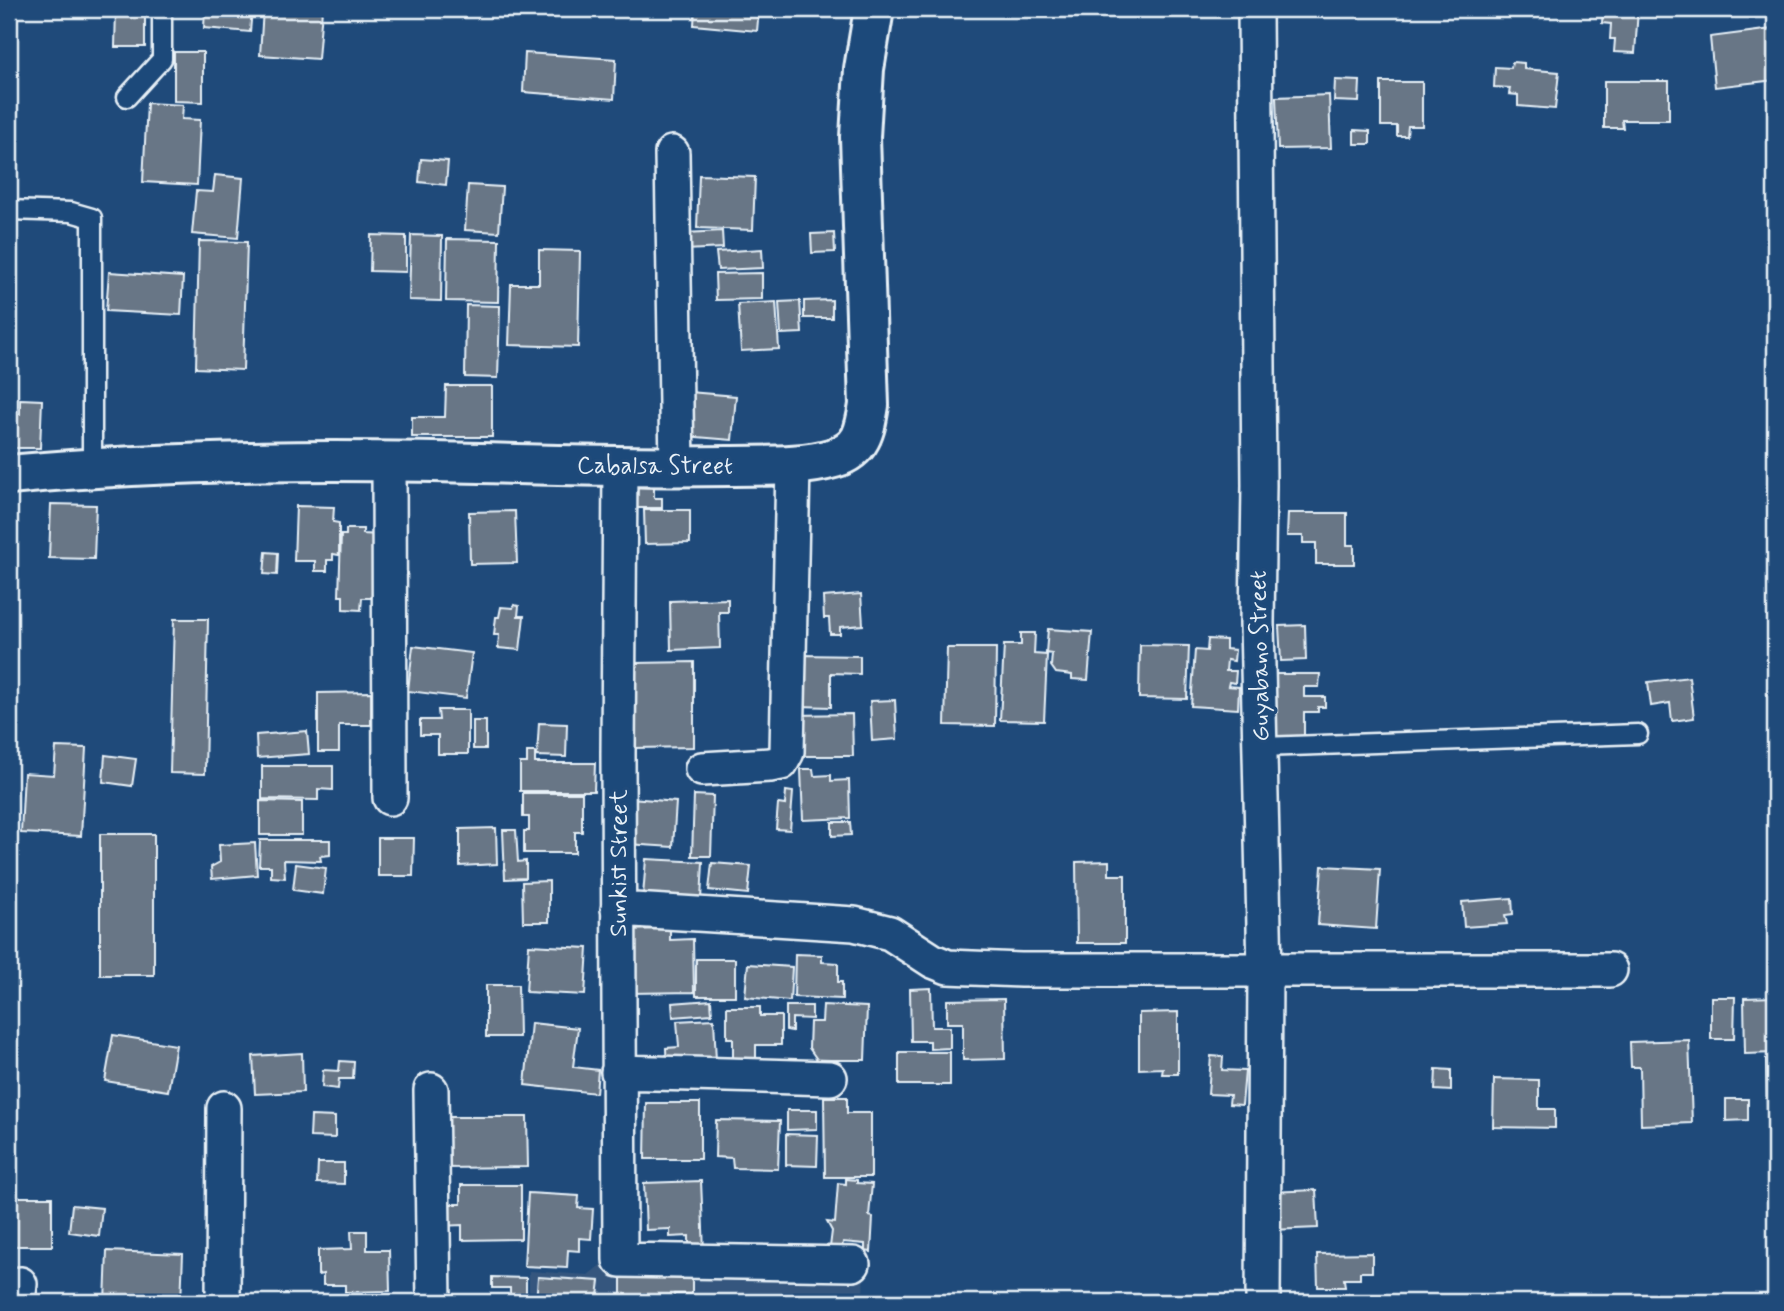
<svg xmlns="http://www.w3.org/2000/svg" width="1784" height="1311" font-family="Mynerve,sans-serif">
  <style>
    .built { fill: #35577e }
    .building { fill: #677686; stroke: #e8f1f8; stroke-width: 2 }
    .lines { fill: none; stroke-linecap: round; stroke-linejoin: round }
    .lane-casing { stroke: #e8f1f8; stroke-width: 23 }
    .street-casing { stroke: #e8f1f8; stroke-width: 38 }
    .secondary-casing { stroke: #e8f1f8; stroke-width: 44 }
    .lane { stroke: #1f4a7a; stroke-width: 18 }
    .street { stroke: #1f4a7a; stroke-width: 33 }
    .secondary { stroke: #1f4a7a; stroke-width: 38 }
    .labels { text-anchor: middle; stroke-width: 7; stroke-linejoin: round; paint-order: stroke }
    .street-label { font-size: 24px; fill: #e8f1f8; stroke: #1f4a7a }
  </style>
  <rect width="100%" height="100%" fill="#1f4a7a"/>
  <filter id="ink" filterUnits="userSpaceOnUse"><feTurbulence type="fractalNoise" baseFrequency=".0143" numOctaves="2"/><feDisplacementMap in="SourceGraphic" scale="14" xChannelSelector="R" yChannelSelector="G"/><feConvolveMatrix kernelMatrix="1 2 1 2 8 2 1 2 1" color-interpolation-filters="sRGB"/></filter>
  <g filter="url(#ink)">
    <path class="built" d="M623,1257L864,1262L863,1302H529V1271L588,1275L603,1263Z"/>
    <path class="building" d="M116,9H145V47H115Z
      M205,9H252L250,32L204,28Z
      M263,9H322L318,59L260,55Z
      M695,9H759L757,31L694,25Z
      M1603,9H1638L1635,53L1614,52L1615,39H1610L1611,24L1602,23Z
      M1773,29L1775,80L1715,87L1710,37Z
      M174,52H203V102L174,101Z
      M525,53L616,59L614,99L523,92Z
      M1512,62L1524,63V69L1559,72L1555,109L1518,106V95L1509,94L1510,88L1494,87L1495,67L1511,68Z
      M1335,80L1360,81L1359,102L1334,101Z
      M1604,81H1669V120H1622L1623,128H1604Z
      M1381,82H1422V126H1408L1407,136H1397V126H1381Z
      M1329,95L1331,148L1278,149L1276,97Z
      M147,103L183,105L182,119L200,120L197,185L143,182Z
      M1354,130L1370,131V144H1354Z
      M421,159L448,161L446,185L419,182Z
      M215,175L243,178L238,238L192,234L196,191L213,192Z
      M699,175L755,177L753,230L697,228Z
      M468,185L502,187L499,232L465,230Z
      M722,231L723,248L686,250V233Z
      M834,233L835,252L812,253L811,234Z
      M371,235L406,236V272L370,271Z
      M411,235L442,236L441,301L409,300Z
      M447,239L499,240L498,302L446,301Z
      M199,241L247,242L243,370L196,368Z
      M762,249L763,268L718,270L716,252Z
      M539,250L580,251L578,347L509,345L511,284H539Z
      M109,272L183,277L181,315L106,311Z
      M762,273V299L716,300L715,274Z
      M832,300V318H804V301Z
      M800,301L802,333L781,334L779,302Z
      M776,302L779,349L741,351L738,304Z
      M466,305L500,306L498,378L465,377Z
      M446,386H492V437H412V417H445Z
      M689,392L736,396L732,440L685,436Z
      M20,399L42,400L40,448H9V414H20Z
      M632,487L654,488V498H662V508H631Z
      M51,504L96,505L94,559L49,558Z
      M296,506L334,507L333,522L339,523V555L333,554V560H327V571H315V561H294Z
      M644,510H690V543L645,544Z
      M515,511L517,563L470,564L469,512Z
      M1288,513H1347V545H1354V564H1316V543H1303V536H1287Z
      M346,529H363V534L379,535L376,598H362L361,610L343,609V596H339L341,535H346Z
      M266,552L278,553L277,575L264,574Z
      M861,594L863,625L840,627V634H830L829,618H824L823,597Z
      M728,599V612H719L720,648L671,650L670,601Z
      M514,605L519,606L518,616H524L520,650L498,648L499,635H494L496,617H499L501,607L513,608Z
      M174,619H208L205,774L170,773Z
      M1305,625L1306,660L1281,661L1279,626Z
      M1048,629L1092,632L1088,680L1072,679V675L1056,673L1051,666L1052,654L1046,653Z
      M1021,633H1035L1034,654L1047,655L1044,721L1000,720L1004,645H1021Z
      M1208,639L1226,640V649L1235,650L1234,661L1227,660L1226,671H1236L1235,683L1229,682L1228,686L1239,687L1238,709L1191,706L1195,650L1207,651Z
      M1140,645L1189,646L1187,699L1139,698Z
      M413,646L472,653L466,698L408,691Z
      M947,648H996L995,726L945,725Z
      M801,655L860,656V674L831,673V707L800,706Z
      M694,662V747L635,748L623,701H635V663Z
      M1260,674H1320L1319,687H1304V697H1325V707H1318V712H1304V736H1261Z
      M1689,677L1694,718L1672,721L1670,703L1651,706L1648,682Z
      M371,692V725H339V752H318V693Z
      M895,700L897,739L872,741L870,701Z
      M438,710H468V754H438V735H420V720H439Z
      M852,714L853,756H796V715Z
      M473,721H486V749H473Z
      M539,723L567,724L566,757L537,756Z
      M307,731L309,754L257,758L256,735Z
      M56,747L86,748L81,836L21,833L24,773L54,775Z
      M527,752H535V763H595L594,791H520V763H527Z
      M105,755L136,759L132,786L103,782Z
      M262,766H333V790L318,789V800L262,799Z
      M801,769H813L814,776L831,775V781L849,780L850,818L803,820Z
      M786,791L793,792L790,830L776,829L778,804L785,805Z
      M523,793H582V832H575V853H524V831H529V817H523Z
      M694,795L713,796L711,856H692Z
      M631,798L676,802L673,847L627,844Z
      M260,801L302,802V835H260Z
      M832,822H850L851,835L832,836Z
      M496,828L497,864L460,866V829Z
      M503,830H516L518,862L526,861V878L505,879Z
      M100,834H154V975H100Z
      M378,838H414L413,876H378Z
      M260,840H330V855L320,856L321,861L284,860L285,878L271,877V866H259Z
      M255,843L257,875L212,879L211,867L220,862L219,845Z
      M646,859L703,862L701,900L643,896Z
      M1109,861V875H1125V943H1077L1076,862Z
      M712,863L751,866L748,894L709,890Z
      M296,864L326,868L323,894L293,890Z
      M1322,866L1380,869L1376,929L1318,925Z
      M549,881V922H523L522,882Z
      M1770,895H1775V937H1768Z
      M1512,898L1513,914L1505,915L1507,924L1464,927L1462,902Z
      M670,929V940L693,939L694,992L629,993L622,930Z
      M529,945L588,948L585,995L526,992Z
      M795,954L822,955V962L838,963V982H842V999L794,997Z
      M696,959H735V996H696Z
      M748,964L792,967L790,1001L745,997Z
      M486,985H518L519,1037H486Z
      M931,988L932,1027H950V1048L930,1049V1041H911L910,989Z
      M1711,997H1735L1734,1039H1711Z
      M1775,997V1053L1745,1054L1744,998Z
      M1004,999L1005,1059L963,1060V1023H947V1000Z
      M711,1000L712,1014L673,1017L672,1003Z
      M823,1005L867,1007L865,1060H831V1065H821L809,1048L810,1022H822Z
      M786,1006H812V1019L792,1018V1031L786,1030Z
      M727,1007H760V1016H781V1045H756V1059H733V1038H727Z
      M1178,1012V1074H1162L1163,1068L1139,1069V1013Z
      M714,1019L716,1061L667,1071L666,1048L679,1047L677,1021Z
      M531,1023L578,1028L573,1067L598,1070L596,1093L525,1085Z
      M113,1035L176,1045L168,1091L105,1081Z
      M1689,1040L1692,1123L1641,1125L1640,1067H1631L1630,1042Z
      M899,1052H950V1085H899Z
      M302,1053L303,1092L255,1094L253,1056Z
      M1211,1056L1223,1057L1222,1070L1245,1071L1242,1105L1229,1104L1230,1095L1208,1094Z
      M1766,1059H1775V1118L1767,1119Z
      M340,1061L354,1062L353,1079H339L338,1089L322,1087L323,1070L339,1071Z
      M1436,1069L1451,1070V1091L1435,1090Z
      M1494,1079L1539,1080V1109H1555V1128L1493,1127Z
      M824,1097H847V1113H871V1177H825Z
      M1726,1099H1748V1120L1726,1121Z
      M646,1103H700V1159H645Z
      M787,1110H817V1129L787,1130Z
      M311,1116L335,1117V1138L310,1137Z
      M446,1117H527L528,1167L446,1168Z
      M716,1120L780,1121L778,1169L733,1168L732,1158L715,1157Z
      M786,1134L818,1135L817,1166L786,1165Z
      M318,1163H344V1184L317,1183Z
      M846,1179L857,1180V1183L872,1184L869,1216L873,1217L871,1252L865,1251V1244L843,1242L842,1248L830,1247L832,1231L827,1222L835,1223L838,1183L846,1184Z
      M701,1181L704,1251L689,1252V1236L670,1237V1229L646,1230L644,1183Z
      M461,1185H521V1239L462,1240V1225L441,1226V1204H461Z
      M1316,1190L1318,1228L1272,1230L1270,1192Z
      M528,1193L579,1196L578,1208L593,1209L591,1239L579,1238V1251L568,1250L567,1268L524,1266Z
      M9,1197H52V1246H9Z
      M72,1205L102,1208L99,1236L69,1232Z
      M351,1231H367V1250H389L390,1291L345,1292V1285H323V1274L318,1275V1250L352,1249Z
      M107,1251L183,1254L181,1302H105Z
      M1372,1253V1272H1360V1279H1344L1345,1287H1318L1317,1254Z
      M492,1277L526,1278V1302H510V1288H492Z
      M538,1277L600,1281L598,1296H603V1302H536Z
      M621,1277L692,1278V1294H674V1302H621Z
      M679,1300H759V1302H679Z"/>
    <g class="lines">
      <defs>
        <path id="lane" d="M127,97L162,59V9
          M9,210L71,212L92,218V467
          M1260,747L1638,734"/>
        <path id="street" d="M1255,9L1259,485L1257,623L1265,971L1263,1302
          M672,153L677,467
          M389,460L390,798
          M620,466L618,754L620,1260L853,1264
          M702,769L770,765L781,763L787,752L793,465
          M618,909L854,924L890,933L933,961L948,967L1021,970H1610
          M618,1072L830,1078
          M431,1090L434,1302
          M18,1302L20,1284
          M223,1302L224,1108"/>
        <path id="secondary" d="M9,475C178,459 347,459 517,464C588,466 658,467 729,466C763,465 800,468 834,458C862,450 865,430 869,405L860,137L864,69L874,9"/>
      </defs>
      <use href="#lane" class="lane-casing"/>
      <use href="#street" class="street-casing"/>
      <use href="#secondary" class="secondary-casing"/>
      <use href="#lane" class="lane"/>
      <use href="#street" class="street"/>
      <use href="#secondary" class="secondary"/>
    </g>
  </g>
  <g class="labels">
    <g class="street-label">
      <text x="655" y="473">Cabalsa Street</text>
      <text transform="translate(1259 656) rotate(-91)" y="8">Guyabano Street</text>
      <text transform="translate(618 863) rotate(-90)" y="8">Sunkist Street</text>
    </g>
  </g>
  <rect width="1784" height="1311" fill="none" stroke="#1f4a7a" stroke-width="35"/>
  <rect x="18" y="18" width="1749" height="1276" fill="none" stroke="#e8f1f8" stroke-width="2.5" filter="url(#ink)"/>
</svg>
